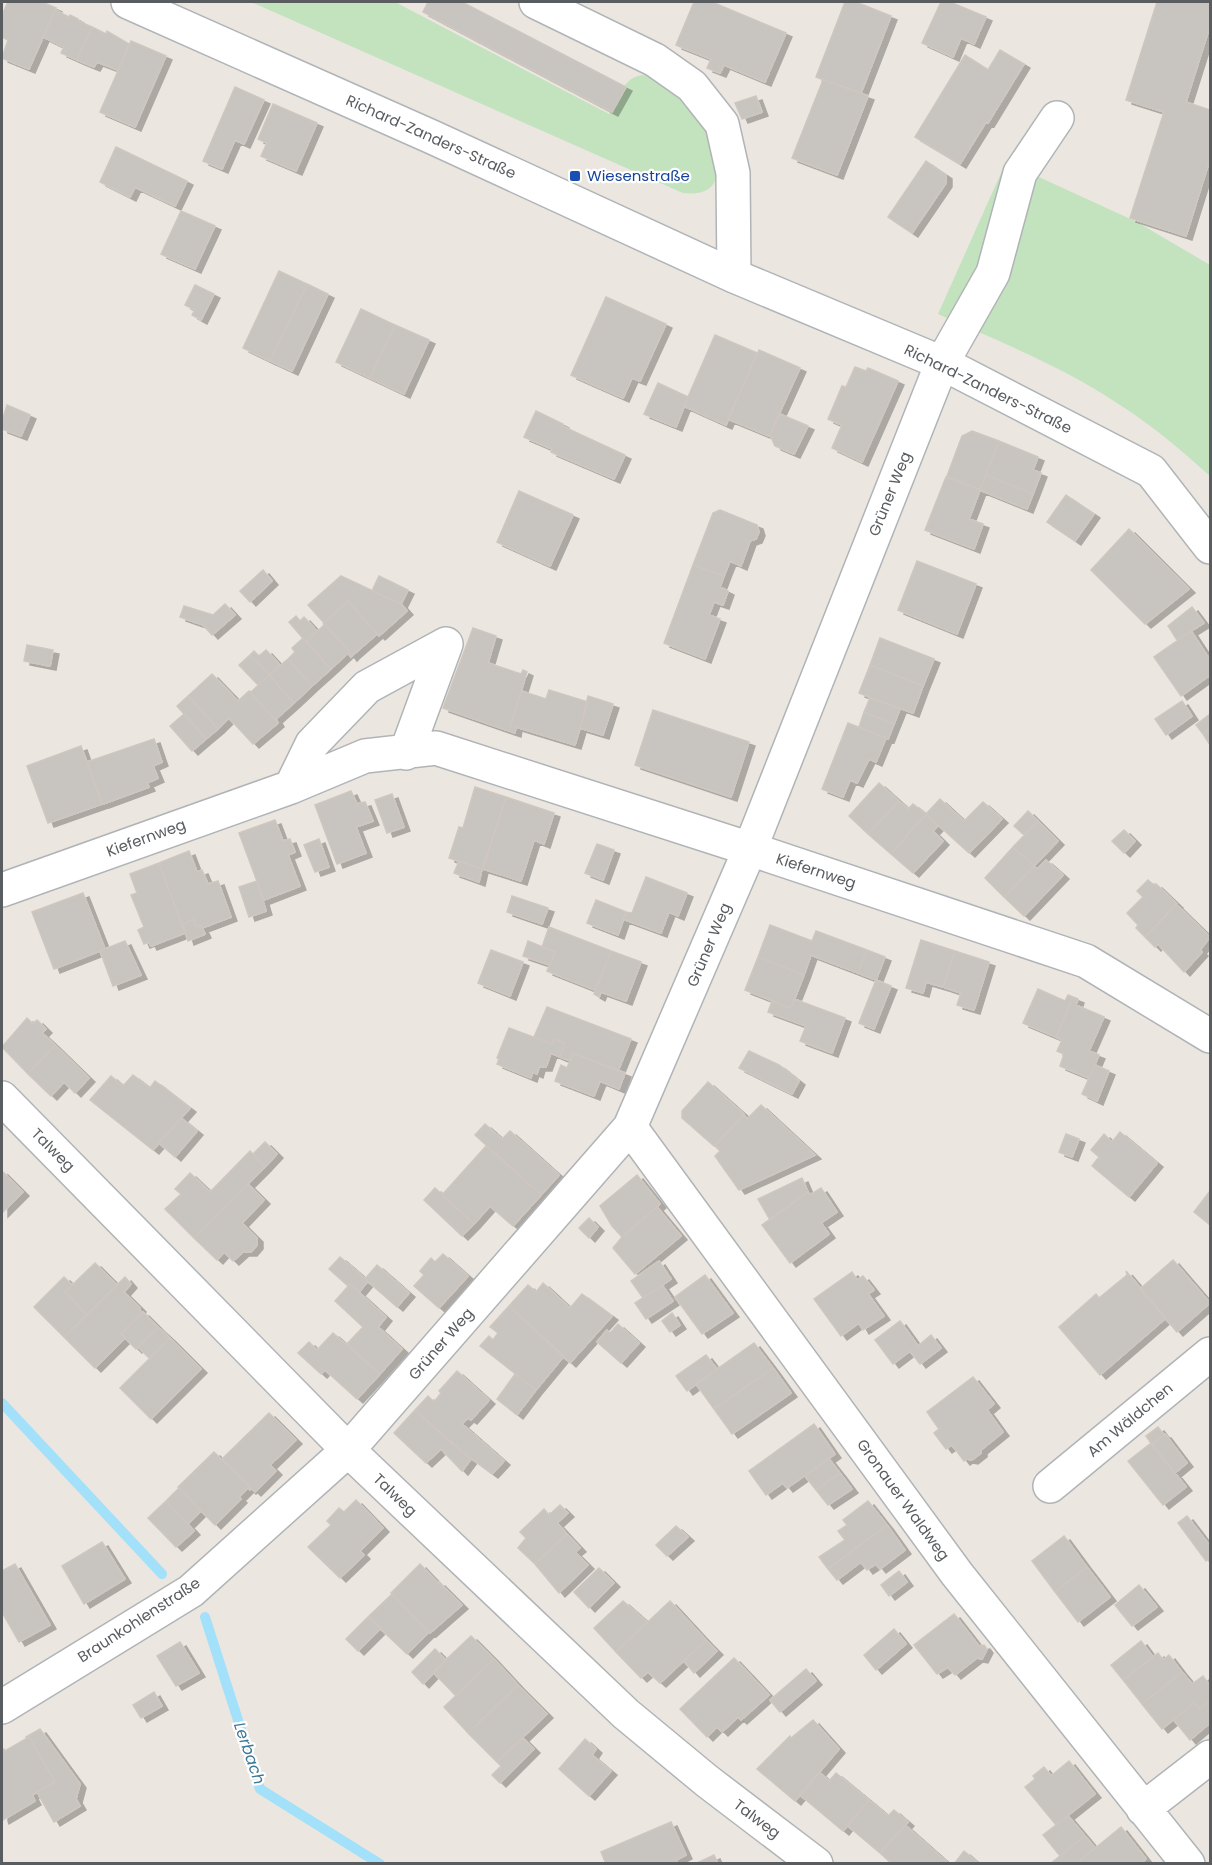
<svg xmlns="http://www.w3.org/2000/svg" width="1212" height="1865" font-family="Poppins,sans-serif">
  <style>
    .green { fill: #c3e2be }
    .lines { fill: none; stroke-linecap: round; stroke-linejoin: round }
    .stream { stroke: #a2e1f9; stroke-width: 10 }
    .building { fill: #c8c4c0; stroke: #cfc7bf; stroke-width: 1.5; filter: url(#shadow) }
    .minor-casing { stroke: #b1b4b7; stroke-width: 36 }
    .minor { stroke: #fff; stroke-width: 33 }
    .transit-dot { fill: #1a4fb4; stroke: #fff; stroke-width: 2 }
    .labels { text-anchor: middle; stroke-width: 4.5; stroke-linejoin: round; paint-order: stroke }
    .street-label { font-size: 15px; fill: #595d60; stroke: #fff }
    .transit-label { font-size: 15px; fill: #164399; stroke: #fff; text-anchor: start }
    .water-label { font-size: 16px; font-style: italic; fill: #3c7898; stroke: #fff }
  </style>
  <defs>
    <filter id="shadow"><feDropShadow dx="6" dy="4" stdDeviation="0" flood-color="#0004"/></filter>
  </defs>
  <rect width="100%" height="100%" fill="#ebe7e0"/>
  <path class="green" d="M251,2H395L609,114C617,103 621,83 635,77C675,58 767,203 683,193Z
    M1006,162L1137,222L1210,265V476C1182,451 1153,426 1120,405C1064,367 1000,342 938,314Z"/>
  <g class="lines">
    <path class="stream" d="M2,1403L162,1574
      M205,1617L260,1789L380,1864"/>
  </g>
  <path class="building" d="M8,2H42L56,8L29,69L2,58L8,40L2,37V15Z
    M428,2H462L626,87L612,112L423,12Z
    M694,2H712L786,33L765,82L724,65L720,73L707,68L711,59L676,45Z
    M845,2H856L891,16L861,93L816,77Z
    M941,2H950L986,17L974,44L961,38L953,57L922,43Z
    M1157,2H1210V26L1186,102L1210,110V159L1186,236L1130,218L1164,112L1126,100Z
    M55,10L69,17L70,15L78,19V21L92,27L77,60L61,53L64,47L43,37Z
    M92,27L106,34L107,31L129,44L118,70L97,62L94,67L77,60Z
    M131,41L166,56L135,127L100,112Z
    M1000,50L1024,64L988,123L986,122L960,164L915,137L965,55L988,70Z
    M823,80L868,96L837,175L792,158Z
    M235,87L264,100L244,144L235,140L222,169L203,161Z
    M756,96L762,112L742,119L735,103Z
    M273,104L317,123L296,171L261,156L267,143L258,139Z
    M116,147L187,181L175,206L135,187L130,197L100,182Z
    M926,161L946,175V183L912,233L888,217Z
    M181,211L215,226L195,269L161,254Z
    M279,271L307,284L270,361L243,348Z
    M307,284L328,294L292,371L270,361Z
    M195,285L214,294L201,320L192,315L195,310L185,305Z
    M606,297L666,324L640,381L632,378L623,398L571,375Z
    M361,309L395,325L370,378L336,362Z
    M395,325L429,340L404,394L370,378Z
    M715,335L757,353L726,425L684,406Z
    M759,350L800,368L769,436L728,419Z
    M855,367L866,371L868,368L898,381L862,462L832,448L842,425L828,419L842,386L846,387Z
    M658,383L688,397L676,427L644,414Z
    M7,405L30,415L21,436L2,429V421Z
    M536,411L563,424L562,426L625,455L614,479L551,452L552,449L524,437Z
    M780,414L808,426L794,454L775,446L770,435Z
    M972,431L999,441L980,490L947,476L962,436Z
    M999,441L1038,457L1033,470L1041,473L1033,494L986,475Z
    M986,475L1033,494L1027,509L980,490Z
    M946,477L980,490L969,519L983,524L974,549L925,530Z
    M519,491L573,515L550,566L497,542Z
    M1066,495L1094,514L1075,541L1047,522Z
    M720,510L757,525L759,532L756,539L750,541L741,566L730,561L724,576L693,565L713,513Z
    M1129,529L1189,589L1145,624L1091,570Z
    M917,561L976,584L957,634L898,610Z
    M693,565L724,576L720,587L728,591L723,605L714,602L709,615L720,619L705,659L664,643Z
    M263,570L272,581L250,602L240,591Z
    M341,576L401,604L407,611L379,636L348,601L324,623L308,605Z
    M379,576L408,590L401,604L372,591Z
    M348,601L377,634L353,655L324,623Z
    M225,604L235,615L212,635L203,625L180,617L184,606L213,615Z
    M1192,607L1204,623L1177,640L1168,626Z
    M296,616L300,621L304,617L317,631L306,642L289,622Z
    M323,623L353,655L351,657L348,653L331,669L306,642L324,625Z
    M473,628L496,636L488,663L521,674L523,670L527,672L509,731L443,708Z
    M1191,631L1210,660V675L1181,696L1154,657Z
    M303,638L331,669L312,686L288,659L295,652L292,648Z
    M880,638L934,659L923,686L870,665Z
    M27,645L53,650L50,666L24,661Z
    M266,650L280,665L269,675L250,655L254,651L259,656Z
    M250,655L269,675L258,685L239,665Z
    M288,659L312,686L294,703L269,675Z
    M870,665L923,686L913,713L859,693Z
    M212,674L238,701L249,691L278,723L253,744L229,718L218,729L188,696Z
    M269,675L294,703L276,719L278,723L249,691L251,692Z
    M549,690L588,702L575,745L516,727L515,733L509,731L521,691L546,699Z
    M188,696L218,729L206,739L177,706Z
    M588,696L613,704L603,735L580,728Z
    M870,698L900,709L894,724L864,712Z
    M1182,701L1192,716L1166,735L1155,719Z
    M653,710L749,742L731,797L635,765Z
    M864,712L894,724L888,739L859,727Z
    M184,714L206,739L192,751L170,726Z
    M1210,714V729L1203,734L1196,725Z
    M848,723L886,738L876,762L869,759L857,783L850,780L843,797L822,789Z
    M1210,729V745L1203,734Z
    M154,739L162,762L153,766L158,778L147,783L149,787L103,804L87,762Z
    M81,746L102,804L48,823L27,766Z
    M879,783L899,801L868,834L849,816Z
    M475,787L506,797L482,869L449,858L459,827L463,828Z
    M351,791L357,804L365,802L373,821L356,827L366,853L337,864L315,805Z
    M392,794L404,827L387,833L375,800Z
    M506,797L554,813L544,844L534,840L521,881L483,869Z
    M940,799L964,821L983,802L1002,819L969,853L926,814Z
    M899,801L908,809L913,804L926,814L891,854L868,834Z
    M1028,811L1038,821L1024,835L1014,826Z
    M926,814L938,826L933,831L943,841L913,873L891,854Z
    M275,820L283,841L290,839L295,852L288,855L300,886L264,900L239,833Z
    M1038,821L1058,841L1034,866L1013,847Z
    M1124,830L1135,841L1124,853L1112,841Z
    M319,839L329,867L315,872L304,845Z
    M597,844L614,850L603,880L585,873Z
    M1013,847L1034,866L1004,897L985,878Z
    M189,851L197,872L202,870L208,884L218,881L231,917L202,928L201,925L196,927L194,919L183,924L185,933L159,863Z
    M1046,860L1063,875L1024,916L1004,897L1034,866L1037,869Z
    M459,861L482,869L479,882L454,873Z
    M159,863L185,933L151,946L149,942L144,944L138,930L144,927L131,895L137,893L130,874Z
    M646,877L687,893L678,916L669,912L661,933L623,919L626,912L632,913Z
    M1148,880L1154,885L1156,884L1177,904L1145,937L1136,928L1138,925L1127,913L1143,897L1137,891Z
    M257,881L266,911L249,917L239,887Z
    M83,893L105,949L54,969L32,912Z
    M512,896L548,908L542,924L507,912Z
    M596,900L626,912L618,935L587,923Z
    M1176,904L1210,937L1200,950L1202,952L1184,972L1158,944L1155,947L1145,937Z
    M194,919L196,927L201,925L205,934L188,941L183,924Z
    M770,925L812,941L816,931L867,950L858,973L811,955L804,975L758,957Z
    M549,927L611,951L595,990L547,971L555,952L542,947Z
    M921,940L955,951L943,987L926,982L923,993L906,988Z
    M125,941L141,975L113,986L100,951Z
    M528,941L555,952L550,965L523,956Z
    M491,950L523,962L510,996L478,983Z
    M867,950L885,957L876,980L858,973Z
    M611,951L641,962L626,1001L601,992L599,997L594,994Z
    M955,951L989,962L974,1010L957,1005L961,993L943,987Z
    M758,957L804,975L791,1008L745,990Z
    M876,980L891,986L874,1029L859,1023Z
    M1038,989L1065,1001L1068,995L1073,997L1056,1037L1023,1023Z
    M1073,997L1078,999L1076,1005L1104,1017L1089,1051L1099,1055L1089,1078L1060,1066L1064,1054L1057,1051L1062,1040L1056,1037Z
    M794,999L845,1018L832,1053L800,1041L806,1026L768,1012L772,1001L791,1008Z
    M547,1007L631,1039L618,1071L573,1053L571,1061L560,1057L565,1043L554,1039L552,1044L534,1037Z
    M27,1018L33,1024L37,1020L46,1029L42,1033L55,1045L28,1074L2,1047Z
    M509,1028L552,1044L554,1039L565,1043L560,1057L551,1053L546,1067H539L537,1074L533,1072L531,1078L497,1064L499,1059L497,1058Z
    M55,1045L89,1078L75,1093L64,1082L51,1096L28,1074Z
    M749,1051L779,1065L799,1081L792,1094L739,1068Z
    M573,1053L625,1073L619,1089L600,1081L594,1096L555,1081L561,1065L567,1068Z
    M1095,1065L1109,1071L1097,1101L1082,1094Z
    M133,1075L150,1088L155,1081L190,1108L153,1150L90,1100L111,1076L123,1086Z
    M708,1082L744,1114L714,1146L682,1118V1111Z
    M761,1105L815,1155L739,1190L715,1156L720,1151L715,1146L744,1115L747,1119Z
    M181,1118L197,1131L175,1157L159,1143Z
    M485,1124L502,1139L510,1131L559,1175L541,1195L475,1135Z
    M1120,1132L1157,1163L1129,1197L1092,1166L1099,1157L1091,1150L1104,1134L1112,1142Z
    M1066,1134L1079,1139L1072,1157L1059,1152Z
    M265,1142L277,1154L265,1167L253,1154Z
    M486,1146L541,1195L513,1226L490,1206L474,1224L442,1195Z
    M250,1151L265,1167L194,1238L165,1209L181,1194L175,1189L190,1173L210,1192Z
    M2,1171L23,1192L2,1213Z
    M637,1175L660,1204L622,1237L612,1226L600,1206Z
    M802,1178L808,1192L770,1220L758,1199Z
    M248,1184L264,1200L242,1223L257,1238V1245L251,1252H243L233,1261L224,1252L217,1260L194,1238Z
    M435,1188L474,1224L462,1236L424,1200Z
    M821,1188L837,1212L821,1223L829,1234L790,1263L762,1225L808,1192L810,1195Z
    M1210,1191V1225L1194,1212Z
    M657,1207L681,1236L635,1274L613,1248L622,1237Z
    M589,1218L598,1227L589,1238L579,1228Z
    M443,1254L468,1276L439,1308L414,1286L424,1275L420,1271L431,1258L435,1262Z
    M340,1257L368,1281L359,1292L350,1284L348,1286L329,1269Z
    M1173,1260L1210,1303L1177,1332L1140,1289Z
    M659,1261L671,1279L643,1298L631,1281Z
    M95,1263L117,1285L87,1315L65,1292Z
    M377,1265L409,1293L397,1307L365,1279Z
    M1126,1271L1166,1318L1100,1375L1059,1327L1096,1294L1099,1298L1127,1275Z
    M852,1272L857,1280L863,1276L874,1290L868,1294L884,1316L863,1330L859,1323L841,1336L814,1299Z
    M705,1275L733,1313L702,1334L675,1297Z
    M64,1277L72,1285L65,1292L87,1315L64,1337L34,1307Z
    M125,1277L131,1284L124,1292L140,1308L139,1309L142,1313L121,1334L125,1338L95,1368L64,1337Z
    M543,1283L570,1308L582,1294L612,1316L570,1363L509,1306L528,1285L536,1292Z
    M350,1284L386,1317L378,1327L402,1349L380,1374L347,1344L363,1327L335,1301Z
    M662,1285L673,1301L646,1319L635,1303Z
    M509,1306L564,1356L536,1390L480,1346L489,1336L493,1340L498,1333L490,1327Z
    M143,1312L158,1327L136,1349L121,1334Z
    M672,1313L680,1325L670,1332L662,1321Z
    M900,1321L918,1346L931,1335L941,1348L920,1364L910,1351L893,1364L875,1340Z
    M618,1324L639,1343L621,1363L597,1342L607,1330L610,1333Z
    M158,1327L170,1338L149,1358L138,1347Z
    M333,1333L380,1374L357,1399L325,1370L321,1374L298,1353L309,1342L317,1350Z
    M170,1338L201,1369L151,1419L120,1388Z
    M754,1343L773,1368L714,1409L696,1384Z
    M706,1355L717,1369L687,1391L676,1376Z
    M773,1368L791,1393L732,1434L714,1409Z
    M457,1371L489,1400L471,1420L468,1418L462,1424L504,1461L492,1474L452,1444L415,1410L428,1396L434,1402L441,1393L439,1391Z
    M515,1374L536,1390L517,1415L497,1399Z
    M973,1377L994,1404L987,1410L1003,1432L981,1450V1453L972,1460L967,1459L964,1461L952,1445L946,1449L934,1433L939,1429L927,1412Z
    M415,1410L471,1459L462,1471L441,1449L426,1463L394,1433Z
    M269,1413L296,1440L270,1465L276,1471L255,1492L222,1459Z
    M814,1424L835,1454L787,1488L783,1483L766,1495L749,1471Z
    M1158,1427L1164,1435L1152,1445L1146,1436Z
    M1165,1434L1187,1463L1175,1473L1152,1445Z
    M1151,1443L1186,1487L1163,1505L1128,1461Z
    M214,1452L251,1489L250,1490L248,1488L239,1497L241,1499L215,1525L178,1487Z
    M829,1459L840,1473L816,1490L805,1476Z
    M840,1473L852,1489L828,1505L816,1490Z
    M179,1488L201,1511L188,1524L166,1501Z
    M356,1500L383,1528L360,1551L364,1555L340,1578L308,1547L331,1525L327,1521L339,1508L344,1512Z
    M166,1501L194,1531L176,1547L148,1518Z
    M868,1501L887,1525L828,1569L819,1557L845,1540L838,1531L847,1525L843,1520Z
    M560,1505L568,1513L557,1523L567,1534L535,1564L518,1548L526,1538L520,1532L544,1509L549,1515Z
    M1187,1516L1210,1546V1558L1206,1561L1178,1523Z
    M887,1525L905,1550L880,1569L876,1564L867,1570L861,1562L837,1580L828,1569Z
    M676,1526L688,1537L667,1556L656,1545Z
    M567,1534L580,1548L575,1552L588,1565L559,1593L535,1564Z
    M1064,1536L1087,1567L1055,1592L1032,1561Z
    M102,1542L125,1579L84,1604L62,1566Z
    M15,1564L50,1625L19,1642L2,1612V1571Z
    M420,1564L438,1583L439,1582L462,1605L430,1633L391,1593Z
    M1087,1567L1110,1597L1078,1622L1055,1592Z
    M599,1568L614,1583L589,1608L574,1592Z
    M899,1571L907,1582L889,1596L881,1585Z
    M1139,1585L1157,1607L1132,1626L1115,1605Z
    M392,1594L429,1632L407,1654L368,1617Z
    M623,1601L647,1622L616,1652L594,1628Z
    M670,1601L706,1640L660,1683L648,1672L641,1678L616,1652Z
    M954,1614L979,1646L984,1645L987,1649L982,1659L977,1658L955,1675L948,1667L937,1674L914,1645Z
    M368,1617L381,1628L358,1651L346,1639Z
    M894,1629L906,1644L876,1670L864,1655Z
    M471,1636L494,1659L456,1696L433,1672Z
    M706,1640L717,1651L694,1673L684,1661Z
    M1141,1641L1153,1657L1123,1680L1111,1665Z
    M180,1642L199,1673L176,1686L157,1656Z
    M435,1649L446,1660L423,1684L412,1672Z
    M1158,1653L1163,1660L1169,1655L1182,1672L1142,1704L1123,1680Z
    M734,1658L769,1695L741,1720L738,1717L722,1732L717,1727L707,1737L680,1709Z
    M494,1659L518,1685L468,1733L444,1707Z
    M806,1669L816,1681L780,1712L770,1700Z
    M1182,1672L1192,1684L1203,1676L1210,1686V1701L1200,1709L1194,1703L1162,1729L1142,1704Z
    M518,1685L547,1714L497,1762L468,1733Z
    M154,1692L162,1706L141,1718L133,1705Z
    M1210,1701V1723L1190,1740L1174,1720L1194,1703L1200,1709Z
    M813,1720L839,1749L795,1801L757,1769L790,1736L791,1738Z
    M40,1729L80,1784L76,1799L80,1806L54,1822L37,1792L55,1782L29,1737L27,1738L26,1737Z
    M29,1737L55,1782L32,1795L35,1801L3,1820L2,1817V1751L4,1749L5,1751Z
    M523,1738L534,1749L500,1783L492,1775L501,1766L497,1762Z
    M585,1739L596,1749L592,1755L611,1771L589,1796L559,1769Z
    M1069,1761L1095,1794L1056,1825L1025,1787L1035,1779L1033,1776L1044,1767L1051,1776Z
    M819,1772L829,1781L836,1773L869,1800L843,1831L800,1795Z
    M869,1800L888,1816L894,1810L908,1822L880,1853L848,1826Z
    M1068,1816L1085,1836L1060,1856L1043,1835Z
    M671,1822L686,1855L676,1860L677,1864H606L601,1852Z
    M905,1825L949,1864H892L880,1853Z
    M1121,1827L1146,1859L1140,1864H1076Z
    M1085,1836L1095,1848L1076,1864H1050Z
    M964,1851L979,1864H954Z
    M714,1855L718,1864H695Z"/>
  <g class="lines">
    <defs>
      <path id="minor" d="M128,2L432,137L734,276L942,363L1151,471L1210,547
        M536,2L655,60L692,86L722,124L733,173L734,276
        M291,787L312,744L367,687L446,644L406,753
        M2,890L291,787L365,756L436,748L750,849L1086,961L1210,1036
        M2,1098L348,1450L626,1714L707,1781L816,1864
        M630,1127L957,1574L1188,1864
        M1050,1486L1210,1354
        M2,1707L191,1591L348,1450L630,1127L750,849L942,363L993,273L1020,173L1057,118
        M1143,1809L1210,1757"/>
    </defs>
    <use href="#minor" class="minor-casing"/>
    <use href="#minor" class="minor"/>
  </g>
  <rect class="transit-dot" x="569" y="170" width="12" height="12" rx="3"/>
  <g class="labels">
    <g class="street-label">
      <text transform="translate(431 137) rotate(24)" y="5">Richard-Zanders-Straße</text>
      <text transform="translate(988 389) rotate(26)" y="5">Richard-Zanders-Straße</text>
      <text transform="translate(890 494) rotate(-68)" y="5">Grüner Weg</text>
      <text transform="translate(146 838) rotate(-20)" y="5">Kiefernweg</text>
      <text transform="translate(816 871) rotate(18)" y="5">Kiefernweg</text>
      <text transform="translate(709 945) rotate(-67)" y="5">Grüner Weg</text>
      <text transform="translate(53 1150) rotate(45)" y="5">Talweg</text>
      <text transform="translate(441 1344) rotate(-49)" y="5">Grüner Weg</text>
      <text transform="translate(1130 1420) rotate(-40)" y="5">Am Wäldchen</text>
      <text transform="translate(395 1495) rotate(44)" y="5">Talweg</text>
      <text transform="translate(903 1500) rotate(54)" y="5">Gronauer Waldweg</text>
      <text transform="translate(139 1620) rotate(-33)" y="5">Braunkohlenstraße</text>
      <text transform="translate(757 1819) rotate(37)" y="5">Talweg</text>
    </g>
    <g class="transit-label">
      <text x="587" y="181">Wiesenstraße</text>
    </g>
    <g class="water-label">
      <text transform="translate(250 1753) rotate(71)" y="6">Lerbach</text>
    </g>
  </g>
  <rect width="1212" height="1865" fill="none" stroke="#595d60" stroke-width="6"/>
</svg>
